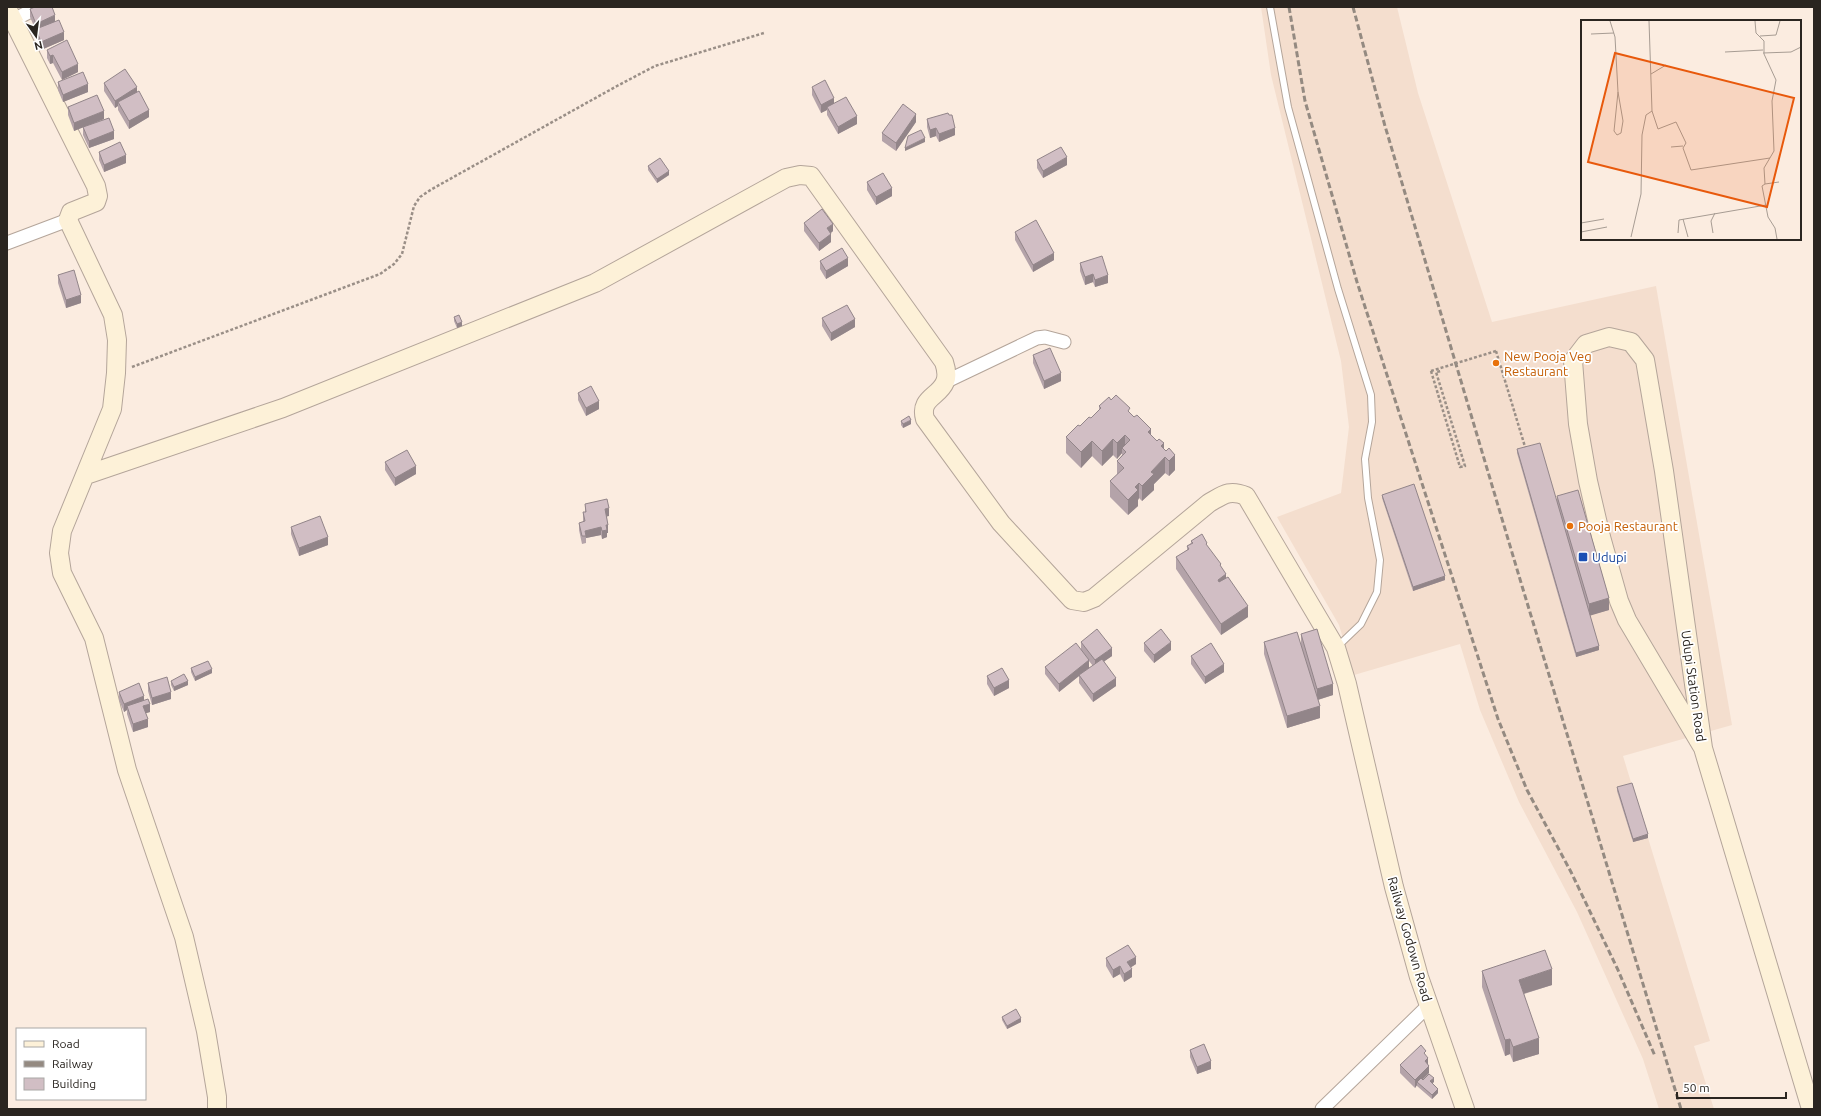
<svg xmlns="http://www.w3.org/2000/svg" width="1821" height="1116" font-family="Ubuntu,sans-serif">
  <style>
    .built { fill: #f4dece }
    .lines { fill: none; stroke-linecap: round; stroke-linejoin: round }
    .lane-casing { stroke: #b4a59a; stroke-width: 8 }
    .street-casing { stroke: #b4a59a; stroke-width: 15 }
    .secondary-casing { stroke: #b4a59a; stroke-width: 20 }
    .path { stroke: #9a8f87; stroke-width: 2.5; stroke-dasharray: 3 2; stroke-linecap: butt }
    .lane { stroke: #fff; stroke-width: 6 }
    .street { stroke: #fff; stroke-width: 13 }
    .secondary { stroke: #fdf1d8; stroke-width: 18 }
    .rail { stroke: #948a81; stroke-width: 3; stroke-dasharray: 6 3; stroke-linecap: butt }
    .path-bridge { stroke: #9a8f87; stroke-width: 2.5; stroke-dasharray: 3 2; stroke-linecap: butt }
    .wall { fill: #b4a3a9; fill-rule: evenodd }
    .shaded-wall { fill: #928589 }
    .building { fill: #d1bec4; stroke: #928589 }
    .food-dot { fill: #e8710a; stroke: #fff; stroke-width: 1.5 }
    .transit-dot { fill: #1a4fb4; stroke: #fff; stroke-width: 1.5 }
    .labels { text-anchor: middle; stroke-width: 3.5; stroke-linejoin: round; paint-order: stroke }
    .food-label { font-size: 13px; fill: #c56008; stroke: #fff; text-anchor: start }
    .transit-label { font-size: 13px; fill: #164399; stroke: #fff; text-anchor: start }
    .street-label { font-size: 13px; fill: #2a2520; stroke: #fff }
    .inset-road { fill: none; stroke: #a79c93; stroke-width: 1 }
    .view { fill: #e8590c; fill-opacity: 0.15; stroke: #e8590c; stroke-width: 2 }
    .inset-edge { fill: none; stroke: #2a2520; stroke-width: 2 }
  </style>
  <rect width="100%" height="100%" fill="#fbece0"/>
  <path class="built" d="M1261,7H1397L1418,93L1492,322L1656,286L1732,725L1623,756L1710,1041L1694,1046L1714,1109H1659L1643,1059L1577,912L1519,802L1480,710L1460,644L1354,675L1339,625L1277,517L1341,493L1349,427L1341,361L1271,75Z"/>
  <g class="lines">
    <defs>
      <path id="lane" d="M1270,7L1288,107L1338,289L1371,395L1372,422L1365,459L1368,498L1380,560L1377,592L1361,624L1337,647"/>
      <path id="street" d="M13,20L39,7
        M7,243L68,220
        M945,382L1037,338L1045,337L1064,342
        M1322,1109L1429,1005"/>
      <path id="secondary" d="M7,8L96,186L98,196L96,202L71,212L68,220L113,315L117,340L116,373L112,409L62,531L59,553L62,573L94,638L127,770L184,937L206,1031L217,1097V1109
        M86,475L283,408L595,283L786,178L800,175L811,176L944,362C946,368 948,375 945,382C939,397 919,398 925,419L1001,523L1072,600L1084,602L1094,598L1209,503C1223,495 1229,489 1246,496L1336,648L1347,684L1394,887L1419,977L1465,1109
        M1703,748L1627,620L1619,601L1601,537L1588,481L1578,424L1573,361L1586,344L1609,337L1631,342L1645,360L1664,471L1703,748L1811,1109"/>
    </defs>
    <use href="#lane" class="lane-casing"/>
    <use href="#street" class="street-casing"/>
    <use href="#secondary" class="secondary-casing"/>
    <path class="path" d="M1496,351L1526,450
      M132,367L380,274L394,264L402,254L414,206L420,197L432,189L617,86L655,66L764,33
      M1431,371L1460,467L1465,466L1436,372L1441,371"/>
    <use href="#lane" class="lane"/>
    <use href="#street" class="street"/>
    <use href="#secondary" class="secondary"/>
    <path class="rail" d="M1289,7L1305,101L1357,282L1498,719L1527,790L1571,872L1618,970L1655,1056
      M1353,7L1385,126L1522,586L1681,1109"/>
    <path class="path-bridge" d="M1431,371L1496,351"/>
  </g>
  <path class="wall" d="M30,9L55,21L64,40L41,50L36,37V31L30,17Z
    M47,50L78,72L62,80L53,63L50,64L47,58Z
    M58,82L88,92L63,102L58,90Z
    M104,83L137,92L149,117L129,129L118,110V106L115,108L104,91Z
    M812,87L834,103L857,124L838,134L827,115V110L821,113L812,95Z
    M68,107L104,119L92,124L114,139L89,148L83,135V127L74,131L68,115Z
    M927,119L955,135L939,142L936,136L930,138L927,127Z
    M916,122L896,151L882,141V133Z
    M99,152L126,163L104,172L99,160Z
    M1037,160L1067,165L1043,178L1037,168Z
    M648,166L669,175L657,183L648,170Z
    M867,182L892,196L876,205L867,190Z
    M804,223L833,231L831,233V242L819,251L804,231Z
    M1015,232L1054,260L1033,272L1015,240Z
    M820,261L848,266L826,279L820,269Z
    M1080,263L1108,283L1095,287L1093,282L1085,285L1080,271Z
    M58,275L81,303L66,308L58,283Z
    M454,317L462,326L457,328L454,321Z
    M822,318L855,327L831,341L822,326Z
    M1033,355L1061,381L1044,389L1033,363Z
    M578,393L599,409L586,416L578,400Z
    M1111,400L1130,414L1164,449L1175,470L1169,476L1165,473L1154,484V490L1142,501L1139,498L1138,500V506L1128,515L1110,497V481L1117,475V461L1122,455V453L1117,459L1113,455L1102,466L1092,456L1081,468L1066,453V437L1080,426L1091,418L1099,410V406Z
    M901,421L911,424L903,428L901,425Z
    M1517,449L1557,503V496L1609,610L1590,615L1599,650L1576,657L1517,453Z
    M385,462L416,474L395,486L385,470Z
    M1382,495L1445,580L1413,591L1382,498Z
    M585,504L609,516H607L608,533H607V537L602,539L601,535L586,538V543L582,544L579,530V523L583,522V512H585Z
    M291,527L328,545L299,556L291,534Z
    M1191,541L1207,546L1221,567L1226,578L1248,617L1221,635L1176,569V557L1187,550V546L1191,543Z
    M1301,634L1333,695L1318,700L1320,718L1287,728L1264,654V642L1301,646Z
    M1081,642L1112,656L1104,661L1116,686L1093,702L1079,683V676L1059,692L1045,674V667L1081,649ZM1089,661L1093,666L1089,668Z
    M1144,643L1171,650L1154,663L1144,651Z
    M1191,656L1224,672L1205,684L1191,664Z
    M191,668L212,673L195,681L191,672Z
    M987,676L1009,688L994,696L987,684Z
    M171,681L188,685L174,691L171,685Z
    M148,683L171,699L152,705L148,691Z
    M119,692L144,700L150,712L146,713L148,727L133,732L127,714V710L124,712L119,700Z
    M1617,787L1648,838L1633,842L1617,791Z
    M1106,958L1136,964L1131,967L1132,977L1124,982L1120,974L1113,978L1106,966Z
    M1482,971L1552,985L1524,994L1539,1054L1513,1062L1510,1054L1505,1056L1482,987Z
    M1002,1017L1021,1022L1007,1029L1002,1020Z
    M1190,1050L1211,1069L1197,1074L1190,1057Z
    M1426,1056L1428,1065L1429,1073L1423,1079L1434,1082L1432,1083L1438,1093L1432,1099L1417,1086V1085L1415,1088L1400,1073V1065Z"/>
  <path class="shaded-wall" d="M55,15V23L36,30V24Z
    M64,32V40L41,50V42Z
    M53,55V63L50,64V56Z
    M78,64V72L62,80V72Z
    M88,84V92L63,102V95Z
    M137,87V95L118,102V106L115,108V101Z
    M834,98V106L827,107V110L821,113V105Z
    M149,110V117L129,129V121Z
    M104,111V119L74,131V123Z
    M916,114V122L896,151V143Z
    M857,116V124L838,134V127Z
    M936,128V136L930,138V130Z
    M955,128V135L939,142V134Z
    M114,131V139L89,148V141Z
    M925,138V142L905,151V148Z
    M126,155V163L104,172V165Z
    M1067,157V165L1043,178V171Z
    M669,171V175L657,183V179Z
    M892,188V196L876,205V197Z
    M833,224V231L827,236V228Z
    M831,234V242L819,251V243Z
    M1054,253V260L1033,272V265Z
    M848,258V266L826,279V271Z
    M1093,274V282L1085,285V277Z
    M1108,275V283L1095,287V280Z
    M81,295V303L66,308V300Z
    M855,319V327L831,341V333Z
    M462,322V326L457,328V324Z
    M1061,373V381L1044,389V381Z
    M599,401V409L586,416V408Z
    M911,420V424L903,428V424Z
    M1151,429V444L1148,432Z
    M1125,435V451L1122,448V453L1117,459V443Z
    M1113,439V455L1102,466V451Z
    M1092,441V456L1081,468V452Z
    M1164,443V459L1161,446Z
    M1175,455V470L1169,476V461Z
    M1165,457V473L1154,484V490L1142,501V486L1151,472Z
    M416,466V474L395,486V478Z
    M1139,483V498L1138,500V506L1128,515V500L1135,487Z
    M609,508V516L605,517V509Z
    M606,525H608V533H607V537L602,539V531Z
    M601,527V535L586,538L585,531Z
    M328,537V545L299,556V548Z
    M1226,574V586L1218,591V580Z
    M1445,576V580L1413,591V587Z
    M1609,598V610L1589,616V604Z
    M1248,606V617L1221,635V624Z
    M1171,642V650L1154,663V655Z
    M1599,646V650L1576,657V653Z
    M1112,648V656L1095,668V660Z
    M1089,660V668L1059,692V684Z
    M1224,664V672L1205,684V677Z
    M212,669V673L195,681V677Z
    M1116,678V686L1093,702V694Z
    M1009,680V688L994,696V688Z
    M188,681V685L174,691V687Z
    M1333,684V695L1317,700V689Z
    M171,692V699L152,705V698Z
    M144,696V703L127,706V710L124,712V704Z
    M150,704V712L143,714V706Z
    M1320,706V718L1287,728V716Z
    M148,719V727L133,732V724Z
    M1648,834V838L1633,842V839Z
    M1136,957V964L1127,970V962Z
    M1120,966V974L1113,978V970Z
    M1132,969V977L1124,982V974Z
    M1552,969V985L1519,995V980Z
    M1021,1018V1022L1007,1029V1026Z
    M1539,1038V1054L1513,1062V1047Z
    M1510,1039V1054L1505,1056V1040Z
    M1428,1058V1066L1425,1061Z
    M1211,1061V1069L1197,1074V1067Z
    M1429,1066V1073L1419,1083L1417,1082V1085L1415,1088V1080Z
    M1434,1078V1082L1430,1085V1081Z
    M1438,1089V1093L1432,1099V1095Z"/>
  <path class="building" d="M35,7H52L55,15L36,24L30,9Z
    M59,20L64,32L41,42L36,29Z
    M67,40L78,64L62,72L53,55L50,56L47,50Z
    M125,69L137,87L115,101L104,83Z
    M83,72L88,84L63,95L58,82Z
    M825,80L834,98L821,105L812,87Z
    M139,91L149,110L129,121L118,102Z
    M97,95L104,111L74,123L68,107Z
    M846,97L857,116L838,127L827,107Z
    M903,104L916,114L896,143L882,133Z
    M948,113L949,115H952L955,128L939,134L936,128L930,130L927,119Z
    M109,118L114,131L89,141L83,127Z
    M921,130L925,138L905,148L908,136Z
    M120,142L126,155L104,165L99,152Z
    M1061,147L1067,157L1043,171L1037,160Z
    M660,158L669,171L657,179L648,166Z
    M883,173L892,188L876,197L867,182Z
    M822,209L833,224L827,228L831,234L819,243L804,223Z
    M1036,220L1054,253L1033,265L1015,232Z
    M842,248L848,258L826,271L820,261Z
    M1102,256L1108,275L1095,280L1093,274L1085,277L1080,263Z
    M74,270L81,295L66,300L58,275Z
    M847,305L855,319L831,333L822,318Z
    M459,315L462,322L457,324L454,317Z
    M1050,348L1061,373L1044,381L1033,355Z
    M591,386L599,401L586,408L578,393Z
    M1116,395L1130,408L1128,411L1134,417L1137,415L1151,429L1148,432L1157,441L1159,439L1164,443L1161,446L1166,451L1169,448L1175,455L1169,461L1165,457L1151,472L1154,474L1142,486L1139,483L1135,487L1138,490L1128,500L1110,481L1124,468L1117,461L1126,452L1122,448L1130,440L1125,435L1117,443L1113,439L1102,451L1092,441L1081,452L1066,437L1078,425L1080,426L1089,417L1091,418L1101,408L1099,406L1109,397L1111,400Z
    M909,416L911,420L903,424L901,421Z
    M1540,443L1599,646L1576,653L1517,449Z
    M407,450L416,466L395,478L385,462Z
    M1414,484L1445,576L1413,587L1382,495Z
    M1578,490L1609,598L1589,604L1557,496Z
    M607,499L609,508L605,509L608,525H606L607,530L602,531L601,527L585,531L586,536H582L579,523L585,521L583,512H586L585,504Z
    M320,516L328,537L299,548L291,527Z
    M1202,534L1207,543L1206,544L1221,564L1220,565L1226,574L1218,580L1219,582L1228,577L1248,606L1221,624L1176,557L1189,549L1187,546L1193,543L1191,541Z
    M1097,629L1112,648L1095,660L1081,642Z
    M1161,629L1171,642L1154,655L1144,643Z
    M1317,629L1333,684L1317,689L1301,634Z
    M1297,632L1320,706L1287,716L1264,642Z
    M1076,643L1089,660L1059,684L1045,667Z
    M1211,643L1224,664L1205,677L1191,656Z
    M1102,659L1116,678L1093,694L1079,675Z
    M208,661L212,669L195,677L191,668Z
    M1002,668L1009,680L994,688L987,676Z
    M184,674L188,681L174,687L171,681Z
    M167,677L171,692L152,698L148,683Z
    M139,683L144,696L124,704L119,692Z
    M148,699L150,704L143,706L148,719L133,724L127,706Z
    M1632,783L1648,834L1633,839L1617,787Z
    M1128,945L1136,957L1127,962L1132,969L1124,974L1120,966L1113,970L1106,958Z
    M1545,950L1552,969L1519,980L1539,1038L1513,1047L1510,1039L1505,1040L1482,971Z
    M1016,1009L1021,1018L1007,1026L1002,1017Z
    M1204,1044L1211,1061L1197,1067L1190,1050Z
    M1421,1045L1426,1051L1424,1053L1428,1058L1425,1061L1429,1066L1415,1080L1400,1065Z
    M1429,1074L1434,1078L1430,1081L1438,1089L1432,1095L1417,1082L1421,1078L1423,1080Z"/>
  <g class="food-dot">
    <circle cx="1496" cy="363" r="4"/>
    <circle cx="1570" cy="526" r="4"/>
  </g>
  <rect class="transit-dot" x="1578" y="552" width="10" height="10" rx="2"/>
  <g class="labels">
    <g class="food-label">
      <text x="1504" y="361">New Pooja Veg<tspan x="1504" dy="15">Restaurant</tspan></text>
      <text x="1578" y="531">Pooja Restaurant</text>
    </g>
    <g class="transit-label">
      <text x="1592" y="562">Udupi</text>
    </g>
    <g class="street-label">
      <text transform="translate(1694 686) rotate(82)" y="5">Udupi Station Road</text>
      <text transform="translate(1410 939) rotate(74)" y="5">Railway Godown Road</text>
    </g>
  </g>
  <g transform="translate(1581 20)">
    <rect width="220" height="220" fill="#fbece0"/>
    <path class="inset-road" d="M29,1L34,17L37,72L33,111L36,115L40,113L42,101L37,72M68,1L71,91L77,109L95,102L105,123L102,128L110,150L189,138M174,1L175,13L183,21V34L195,60L191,81L193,131L183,148L184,164L181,166L187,197L194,208L196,219M10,14L33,13M179,16L195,15L199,1M144,32L182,30M182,33L210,32L220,27M70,54L85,45M90,127L102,126M184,164L198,162M102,199L107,217M0,203L23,199M0,212L26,207M97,213L98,200L185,185M132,213L130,201L134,193M50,217L60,174L61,115L65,95L71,91"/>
    <path class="view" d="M34,33L213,78L186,187L7,142Z"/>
    <rect width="220" height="220" class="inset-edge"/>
  </g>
  <rect width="1821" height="1116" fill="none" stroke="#2a2520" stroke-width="16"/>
  <rect x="16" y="1028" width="130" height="72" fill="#ffffff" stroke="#aaa8a6"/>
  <rect x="24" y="1041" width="20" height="6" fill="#fdf1d8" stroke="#aaa8a6"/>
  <text x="52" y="1048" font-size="12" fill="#2a2520">Road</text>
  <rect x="24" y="1061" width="20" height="6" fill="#948a81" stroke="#aaa8a6"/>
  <text x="52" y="1068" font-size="12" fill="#2a2520">Railway</text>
  <rect x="24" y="1078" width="20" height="12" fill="#d1bec4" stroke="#aaa8a6"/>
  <text x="52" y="1088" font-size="12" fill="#2a2520">Building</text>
  <g transform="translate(36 36) rotate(166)" stroke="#ffffff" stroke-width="3" paint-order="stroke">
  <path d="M0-3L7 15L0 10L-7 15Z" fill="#2a2520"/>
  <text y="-6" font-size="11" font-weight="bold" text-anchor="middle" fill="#2a2520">N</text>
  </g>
  <path d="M1677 1092v6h109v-6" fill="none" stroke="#2a2520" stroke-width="2"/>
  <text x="1683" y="1092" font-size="12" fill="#2a2520" stroke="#ffffff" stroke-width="3" paint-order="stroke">50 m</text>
</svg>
